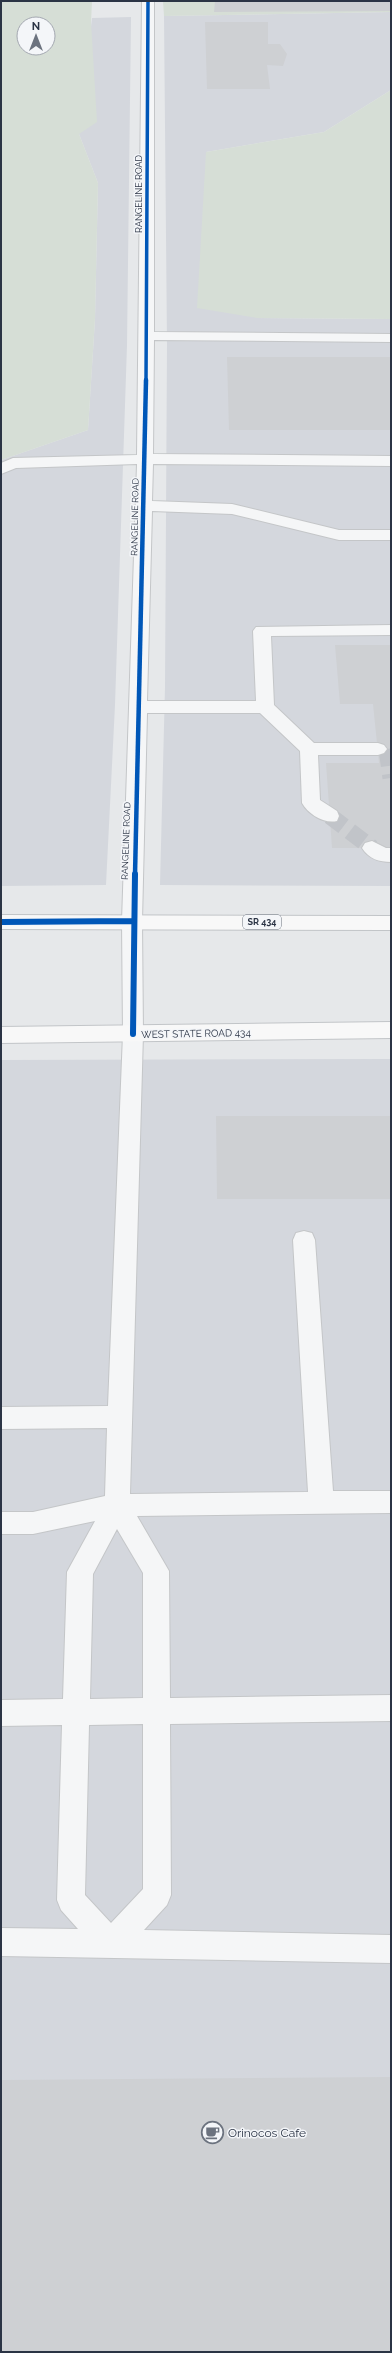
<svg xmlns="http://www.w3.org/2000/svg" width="392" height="2353" font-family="Raleway,sans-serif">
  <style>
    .built { fill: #d4d7dd }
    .green { fill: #d6ded6; fill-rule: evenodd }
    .building { fill: #ced0d3 }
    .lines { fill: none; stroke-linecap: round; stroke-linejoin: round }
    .minor-tunnel { stroke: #c1c4c9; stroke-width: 17; stroke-dasharray: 17 8; stroke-linecap: butt }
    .minor-casing { stroke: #c4c6c8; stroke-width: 2 }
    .major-casing { stroke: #c2c5c8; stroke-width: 2 }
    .minor { fill: #f5f6f7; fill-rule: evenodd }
    .major { fill: #f8f8f8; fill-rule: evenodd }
    .cycleway-far2-casing { stroke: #f4f6f9; stroke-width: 5 }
    .cycleway-far1-casing { stroke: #f4f6f9; stroke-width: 6 }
    .cycleway-casing { stroke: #f4f6f9; stroke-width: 8 }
    .cycleway-far2 { stroke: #0057b8; stroke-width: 3.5 }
    .cycleway-far1 { stroke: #0057b8; stroke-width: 4.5 }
    .cycleway { stroke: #0057b8; stroke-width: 6 }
    .labels { text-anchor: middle; stroke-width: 3; stroke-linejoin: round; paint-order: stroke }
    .far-street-label { font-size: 9px; fill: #2b3445; stroke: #f4f6f9 }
    .shield { fill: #f4f6f9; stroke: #676e7b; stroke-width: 1 }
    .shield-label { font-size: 9px; font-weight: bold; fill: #2b3445 }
    .street-label { font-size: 10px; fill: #2b3445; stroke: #f4f6f9 }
    .near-poi-label { font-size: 12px; fill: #2b3445; stroke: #f4f6f9; text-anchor: start }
  </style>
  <rect width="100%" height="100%" fill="#e6e8ea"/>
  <path class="built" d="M391,12V90L324,132L206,152L257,318L391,319V886L160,885L165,687L167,344L164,16Z
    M131,17L127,345L115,705L106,885L1,886V460L88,430L95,319L98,183L79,134L92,18Z
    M391,1059V2352H1V1060Z"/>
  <path class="green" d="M1,1H92L91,22L97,122L79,134L98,183L95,319L88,430L1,460ZM24,24H48V48H24Z
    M163,1H391V12L164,16Z
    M391,90V319L257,318L197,308L206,152L324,132Z"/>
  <path class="building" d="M215,1H391V11L214,12Z
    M205,22H268V44H280L287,54L283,66L267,65L270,89H207Z
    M227,357H391V430H229Z
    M335,645H391V848H332L326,763H379L373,704H340Z
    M216,1116H391V1199H217Z
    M391,2077V2352H1V2080Z"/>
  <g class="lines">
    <path class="minor-tunnel" d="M387,749L391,778
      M330,816L372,848"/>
    <defs>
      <path id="minor" d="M142,1H154V332L391,334V342L154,340L153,454L391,456V466L153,464L152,501L232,504L339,530H391V540H339L232,514L152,511L147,701H256L253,631L256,627L391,625V635L271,636L274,705L314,743H378L384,745L387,749L384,753L378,755H318L320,800L337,811L339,816L337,821C324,824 308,814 302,803L300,751L260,713H147L142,921L143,1034L130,1494L308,1492L293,1240L296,1233L304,1231L312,1233L315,1240L333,1491H391V1513L137,1516L169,1571L170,1698L391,1695V1721L170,1724L171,1895L167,1905L144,1930L391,1935V1963L1,1956V1928L78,1929L61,1910L57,1900L62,1725L1,1726V1700L63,1699L67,1572L95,1521L33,1534H1V1512H33L105,1496L107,1428L1,1429V1407L108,1406L123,1034L122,921L137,464L16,468L1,474V463L13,458L137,455ZM117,1529L143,1573V1698L90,1699L93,1574ZM143,1724V1889L111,1923L85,1895L89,1725Z
        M372,841L386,848H391V862C379,862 369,859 362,848L365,843Z"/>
      <path id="major" d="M1,915L391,916V930L1,929Z
        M391,1022V1038L1,1043V1027Z"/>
    </defs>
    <use href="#minor" class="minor-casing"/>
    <use href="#major" class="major-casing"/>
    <use href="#minor" class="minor"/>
    <use href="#major" class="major"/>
    <defs>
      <path id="cycleway-far2" d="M146,381L148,1"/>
      <path id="cycleway-far1" d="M135,875L146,380"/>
      <path id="cycleway" d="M1,922L132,921
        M133,1034L135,874"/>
    </defs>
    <use href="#cycleway-far2" class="cycleway-far2-casing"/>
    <use href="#cycleway-far1" class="cycleway-far1-casing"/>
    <use href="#cycleway" class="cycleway-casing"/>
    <use href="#cycleway-far2" class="cycleway-far2"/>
    <use href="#cycleway-far1" class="cycleway-far1"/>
    <use href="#cycleway" class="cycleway"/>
  </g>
  <defs>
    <symbol id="cafe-ring" viewBox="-11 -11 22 22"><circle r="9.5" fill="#f4f6f9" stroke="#6c737f" stroke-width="1.5"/><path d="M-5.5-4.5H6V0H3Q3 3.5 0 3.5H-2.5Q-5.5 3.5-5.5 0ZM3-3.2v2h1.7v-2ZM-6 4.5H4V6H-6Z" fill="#6c737f"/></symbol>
  </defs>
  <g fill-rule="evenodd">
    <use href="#cafe-ring" x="200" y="2120" width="25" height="25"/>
  </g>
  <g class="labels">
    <g class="far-street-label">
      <text transform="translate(139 194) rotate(-90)" y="3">RANGELINE ROAD</text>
      <text transform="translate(135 517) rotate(-89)" y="3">RANGELINE ROAD</text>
      <text transform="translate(126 841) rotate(-88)" y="3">RANGELINE ROAD</text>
    </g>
    <rect class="shield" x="243" y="915" width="38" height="14" rx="3"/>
    <g class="shield-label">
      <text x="262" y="925">SR 434</text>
    </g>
    <g class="street-label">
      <text transform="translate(196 1033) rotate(-1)" y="4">WEST STATE ROAD 434</text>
    </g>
    <g class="near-poi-label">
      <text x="228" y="2137">Orinocos Cafe</text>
    </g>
  </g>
  <rect width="392" height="2353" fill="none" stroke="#2b3445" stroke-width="4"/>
  <g transform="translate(36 36)"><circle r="19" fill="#f4f6f9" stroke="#a4a8b1"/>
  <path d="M0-3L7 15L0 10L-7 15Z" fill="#6c737f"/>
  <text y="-6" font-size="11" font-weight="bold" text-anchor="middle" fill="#2b3445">N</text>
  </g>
</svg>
